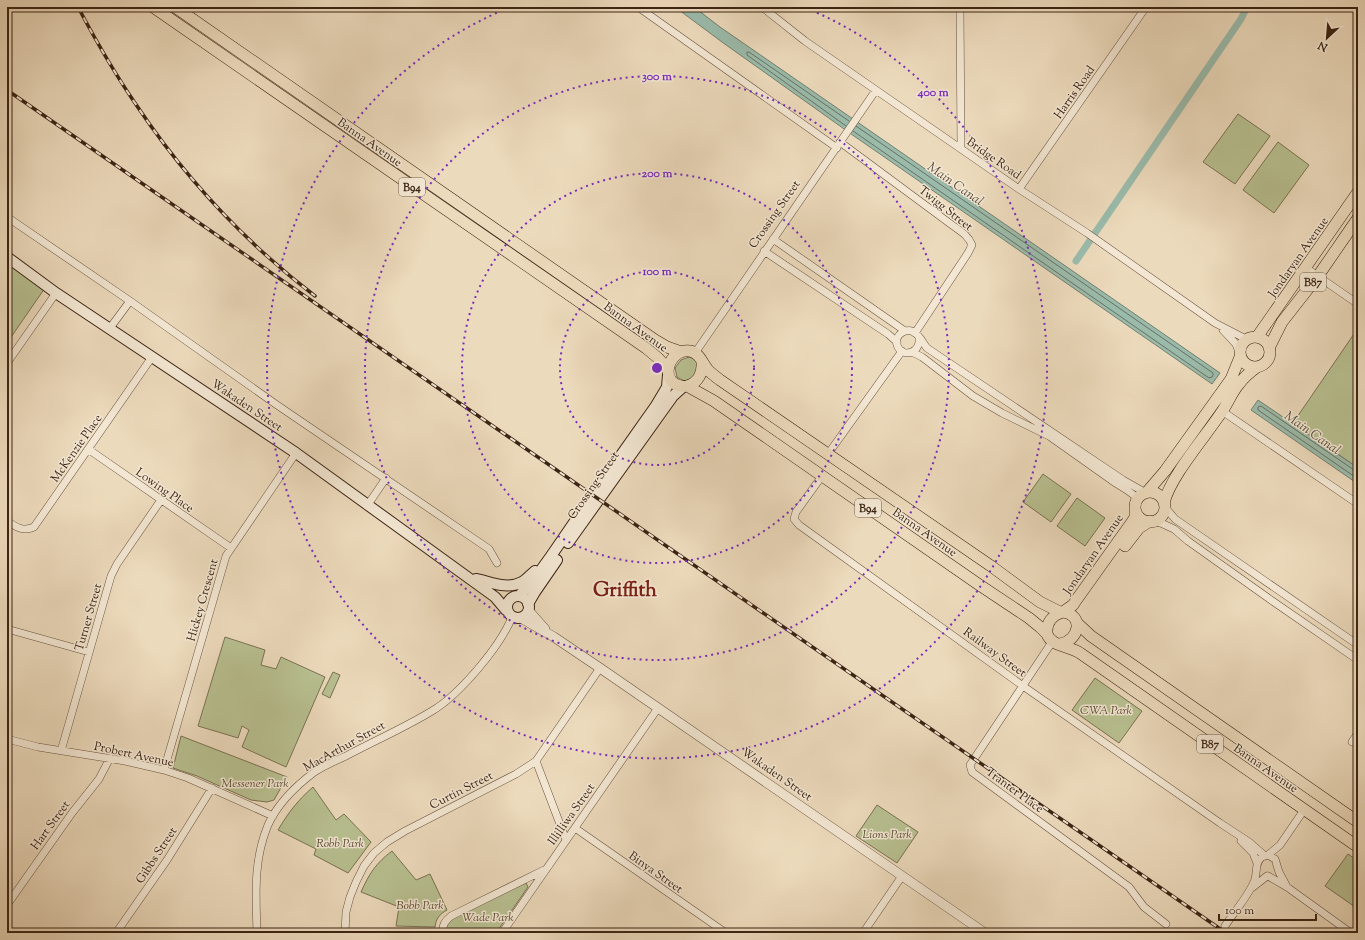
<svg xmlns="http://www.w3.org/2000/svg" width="1365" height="940" font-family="'Sorts Mill Goudy',serif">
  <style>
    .green { fill: #b8c091; stroke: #7a7252 }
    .water { fill: #9abbab; stroke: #747f6f }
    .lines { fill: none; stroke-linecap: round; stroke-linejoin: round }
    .shore { stroke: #6b7060; stroke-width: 1 }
    .canal { stroke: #9abbab; stroke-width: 7 }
    .minor-casing { stroke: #68523e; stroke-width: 8 }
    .tertiary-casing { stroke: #68523e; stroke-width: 10 }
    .secondary-casing { stroke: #3c2414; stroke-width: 12 }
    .primary-casing { stroke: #3c2414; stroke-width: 12 }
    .minor { stroke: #f3e7d3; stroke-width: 7 }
    .tertiary { stroke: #f3e7d3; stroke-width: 9 }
    .secondary { stroke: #f3e7d3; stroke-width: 10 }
    .primary { stroke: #ecdabc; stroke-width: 11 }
    .rail-casing { stroke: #3c2414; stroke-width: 3.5 }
    .rail { stroke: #f3e7d3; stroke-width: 2; stroke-dasharray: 6; stroke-linecap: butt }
    .ring { fill: none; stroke: #7b2cbf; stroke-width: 2; stroke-dasharray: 2 4 }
    .labels { text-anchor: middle; stroke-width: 3; stroke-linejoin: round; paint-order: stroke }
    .shield { fill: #f3e7d3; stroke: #735e4d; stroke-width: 1 }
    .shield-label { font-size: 11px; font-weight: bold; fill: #3c2414 }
    .street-label { font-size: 12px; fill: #3c2414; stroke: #f3e7d3 }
    .park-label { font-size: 12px; font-style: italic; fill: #5b4b33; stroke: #f3e7d3 }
    .water-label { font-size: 13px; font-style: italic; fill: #544a3a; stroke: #f3e7d3 }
    .town-label { font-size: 20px; font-weight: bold; fill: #7a1f14; stroke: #f3e7d3 }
    .centre { fill: #7b2cbf; stroke: #f3e7d3; stroke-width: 2 }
    .ring-label { font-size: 12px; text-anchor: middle; font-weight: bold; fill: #7b2cbf; stroke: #f3e7d3; stroke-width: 3; stroke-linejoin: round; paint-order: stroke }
  </style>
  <rect width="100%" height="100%" fill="#ecdabc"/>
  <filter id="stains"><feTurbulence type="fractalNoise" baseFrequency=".005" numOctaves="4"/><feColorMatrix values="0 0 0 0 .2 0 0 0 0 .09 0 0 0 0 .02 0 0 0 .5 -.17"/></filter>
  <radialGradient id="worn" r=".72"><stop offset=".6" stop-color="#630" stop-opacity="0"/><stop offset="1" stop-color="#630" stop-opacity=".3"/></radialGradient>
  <path class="green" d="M1238,114L1270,136L1235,184L1203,162Z
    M1278,142L1309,165L1274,213L1243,190Z
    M7,257L47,285L7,343Z
    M1358,328V468L1293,423Z
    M689,357C705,361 697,379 684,381L677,377L675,368L681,360Z
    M1043,474L1071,494L1051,522L1023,502Z
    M1077,498L1105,518L1085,546L1057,526Z
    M225,637L265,650L261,665L276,669L281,657L325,677L286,767L242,747L249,730L242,726L238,738L198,726Z
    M333,672L340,675L330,698L322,694Z
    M1095,678L1142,711L1119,743L1072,710Z
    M181,736L287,777L274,800L267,802L251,800L197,776L173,768Z
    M313,787L336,820L344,814L371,842L348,873L314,855L316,849L278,830C288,813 298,800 313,787Z
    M877,805L918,832L897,863L856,836Z
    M392,851L416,880L430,874L447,910C440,914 436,918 435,927L396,926L399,907L361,892C369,874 376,863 392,851Z
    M1348,854L1358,861V909L1325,886Z
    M526,883L528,887L496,933H445L447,923L451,916Z"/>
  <path class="water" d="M675,7H694L720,27L1220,373L1212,384L854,136L722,42Z
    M1258,400L1358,468V484L1251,410Z"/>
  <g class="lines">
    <path class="shore" d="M846,126L747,55V52H749L849,121
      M853,131L1209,378L1212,377L1213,375V373L856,126
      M1358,471L1354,470L1261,406L1258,407V410L1358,479"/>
    <path class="canal" d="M1076,261L1241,19L1247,7"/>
    <defs>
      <path id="minor" d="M638,7L837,148
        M762,7L805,41L1019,189L1087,233L1215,323L1246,339
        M960,7L961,148
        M840,142L952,225C960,231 968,235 972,245L968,253L915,333
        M1019,189L1146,7
        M7,217L130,301L277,405L489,549L497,563
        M773,239L905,331
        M764,251L888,334L897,342
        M1306,268L1358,304
        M110,328L130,301
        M1223,330L1236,344L1239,352
        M919,338C921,353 902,359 897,345C894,335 907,326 915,333C920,336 923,343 927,348L1123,480L1146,493
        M912,352L922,357L973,396L1002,413L1049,436L1114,482L1127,490L1135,496L1136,504
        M695,353L876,90
        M7,363L56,293
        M1222,411L1358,504
        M88,449L231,548
        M828,454L902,351
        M822,476L796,512L794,519L799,525L1023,686L1220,823L1249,842L1265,856
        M367,506L386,478
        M1165,507L1175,519L1358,645
        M7,521C16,527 23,532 34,527L152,357
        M1152,521L1161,523L1174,529L1188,541L1271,600L1358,660
        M7,629L89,652
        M1052,642L970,765L972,772L1129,887L1144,907L1166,924
        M7,739L38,747L125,761L164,770L188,778L273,816
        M1352,742L1358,733
        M61,751L111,576L117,564L161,500
        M536,761L566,840
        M164,770L226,556L296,453
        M575,828L726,933
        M1241,841L1253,853L1257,863
        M1268,855L1280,845L1304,810
        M1268,876L1287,887L1351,933
        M1253,887L1267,876
        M7,905L72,813L99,779L110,758
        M1225,926C1234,912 1247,898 1254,882C1258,873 1254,863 1262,857L1268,855L1275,859L1279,872L1287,887
        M116,933L167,860L212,788
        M257,933C256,896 253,861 268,825C277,805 296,786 313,773C323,766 335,761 346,756C374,741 404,728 432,711C459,695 500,647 512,617
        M345,933L346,912L350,897L356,882L364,866L374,853L387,842L405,831L516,774L536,761L600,668
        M443,933C442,925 445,921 451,916L544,870
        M502,933L658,708
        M863,933L902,876"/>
      <path id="tertiary" d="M529,611L545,629
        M521,618L554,637L600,668L985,933"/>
      <path id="secondary" d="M7,257L56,293L296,453L495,597L506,610
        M568,543L673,396L684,386
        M476,579C491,582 507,590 522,582C527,579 531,574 535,571
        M507 607a11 11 0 1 1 22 0a11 11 0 1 1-22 0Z
        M519,596L533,581L551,556L595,492L655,407L667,387L668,375
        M528,604L535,592L557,560"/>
      <path id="primary" d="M153,7L646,348L658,358L668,369
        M175,7L655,340L667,347L681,352
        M1240 352a15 15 0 1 1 30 0a15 15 0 1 1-30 0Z
        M1257,337L1358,192
        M1269,348L1282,322L1318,276L1358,218
        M702,362C703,373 698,383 687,386C683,387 679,386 675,384C660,374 672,348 690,351C700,353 702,363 708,370C712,374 716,377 720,380L991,566L1040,602L1060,612
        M687,386L714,401L978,584L1029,618L1040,627L1047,634
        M1147,492L1165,471L1231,379L1240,357
        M1135 507a15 15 0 1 1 30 0a15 15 0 1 1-30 0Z
        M1164,503C1170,477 1205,437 1221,413C1228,403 1232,392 1239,384C1244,377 1250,372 1257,367
        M1125,546L1139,528L1150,521
        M1063,612L1073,605L1077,599L1132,522L1135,517V507
        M1077,623L1091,636L1358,822
        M1060,644C1079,641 1085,615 1063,612C1052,615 1046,623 1047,634C1051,646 1069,646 1080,653L1358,847"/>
    </defs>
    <use href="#minor" class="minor-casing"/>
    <use href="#tertiary" class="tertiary-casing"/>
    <use href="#secondary" class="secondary-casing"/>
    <use href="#primary" class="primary-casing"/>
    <use href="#minor" class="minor"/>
    <use href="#tertiary" class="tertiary"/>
    <use href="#secondary" class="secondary"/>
    <use href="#primary" class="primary"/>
    <defs>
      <path id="rail" d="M78,7C96,41 115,74 137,106C186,179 246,243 315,296
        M7,90L1226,933"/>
    </defs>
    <use href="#rail" class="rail-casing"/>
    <use href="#rail" class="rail"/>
  </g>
  <g class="ring">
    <circle cx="657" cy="368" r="97"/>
    <circle cx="657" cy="368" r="195"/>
    <circle cx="657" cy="368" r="292"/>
    <path d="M806 8A390 390 0 1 1 508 8"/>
  </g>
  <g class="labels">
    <g class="shield">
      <rect x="399" y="178" width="26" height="18" rx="3"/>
      <rect x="1300" y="273" width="26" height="18" rx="3"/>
      <rect x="855" y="499" width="26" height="18" rx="3"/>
      <rect x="1197" y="735" width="26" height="18" rx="3"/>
    </g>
    <g class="shield-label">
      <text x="412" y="191">B94</text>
      <text x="1313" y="286">B87</text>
      <text x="868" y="512">B94</text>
      <text x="1210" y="748">B87</text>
    </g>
    <g class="street-label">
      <text transform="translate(1074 92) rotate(-55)" y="4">Harris Road</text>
      <text transform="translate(370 142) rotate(35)" y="4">Banna Avenue</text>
      <text transform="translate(994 158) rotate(35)" y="4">Bridge Road</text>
      <text transform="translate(946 208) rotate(38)" y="4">Twigg Street</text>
      <text transform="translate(774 214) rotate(-55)" y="4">Crossing Street</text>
      <text transform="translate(1298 257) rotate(-55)" y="4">Jondaryan Avenue</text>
      <text transform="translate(636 327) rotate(36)" y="4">Banna Avenue</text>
      <text transform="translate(247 405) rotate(34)" y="4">Wakaden Street</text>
      <text transform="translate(76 448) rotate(-55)" y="4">McKenzie Place</text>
      <text transform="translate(593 485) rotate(-55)" y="4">Crossing Street</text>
      <text transform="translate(165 490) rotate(35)" y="4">Lowing Place</text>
      <text transform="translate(925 532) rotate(35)" y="4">Banna Avenue</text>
      <text transform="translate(1093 554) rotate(-55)" y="4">Jondaryan Avenue</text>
      <text transform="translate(202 600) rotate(-74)" y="4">Hickey Crescent</text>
      <text transform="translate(88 617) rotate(-74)" y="4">Turner Street</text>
      <text transform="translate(995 652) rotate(36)" y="4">Railway Street</text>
      <text transform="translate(344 746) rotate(-29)" y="4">MacArthur Street</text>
      <text transform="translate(134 754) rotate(12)" y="4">Probert Avenue</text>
      <text transform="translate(1266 768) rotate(35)" y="4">Banna Avenue</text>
      <text transform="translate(777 774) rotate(35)" y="4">Wakaden Street</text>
      <text transform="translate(461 790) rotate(-27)" y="4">Curtin Street</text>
      <text transform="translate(1015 790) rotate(36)" y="4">Tranter Place</text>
      <text transform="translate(571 814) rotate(-55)" y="4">Illilliwa Street</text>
      <text transform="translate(50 825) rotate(-54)" y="4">Hart Street</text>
      <text transform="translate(156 855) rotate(-57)" y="4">Gibbs Street</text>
      <text transform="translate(656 872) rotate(35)" y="4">Binya Street</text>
    </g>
    <g class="park-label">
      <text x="1106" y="714">CWA Park</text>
      <text x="255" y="787">Messener Park</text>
      <text x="887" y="838">Lions Park</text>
      <text x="340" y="847">Robb Park</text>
      <text x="420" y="909">Bobb Park</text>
      <text x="488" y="921">Wade Park</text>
    </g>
    <g class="water-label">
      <text transform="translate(956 183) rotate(35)" y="5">Main Canal</text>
      <text transform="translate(1313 432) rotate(35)" y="5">Main Canal</text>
    </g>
    <g class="town-label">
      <text x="625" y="596">Griffith</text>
    </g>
  </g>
  <circle cx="657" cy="368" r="6" class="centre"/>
  <g class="ring-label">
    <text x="657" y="80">300 m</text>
    <text x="933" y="96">400 m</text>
    <text x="657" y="177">200 m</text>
    <text x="657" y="275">100 m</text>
  </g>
  <rect width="1365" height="940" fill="none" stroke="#ecdabc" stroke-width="24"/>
  <rect x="8" y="8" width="1349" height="924" fill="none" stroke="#3c2414" stroke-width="2"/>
  <rect x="12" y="12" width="1341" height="916" fill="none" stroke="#3c2414"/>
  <g transform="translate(1327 38) rotate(206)" stroke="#f3e7d3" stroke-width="3" paint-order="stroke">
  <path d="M0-3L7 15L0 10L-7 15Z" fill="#3c2414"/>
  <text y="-6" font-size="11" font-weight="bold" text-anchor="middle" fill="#3c2414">N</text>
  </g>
  <path d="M1219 914v6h97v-6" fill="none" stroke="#3c2414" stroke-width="2"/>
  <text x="1225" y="914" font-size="12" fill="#3c2414" stroke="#f3e7d3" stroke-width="3" paint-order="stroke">100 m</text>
  <rect width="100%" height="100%" filter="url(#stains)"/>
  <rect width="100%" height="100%" fill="url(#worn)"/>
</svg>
